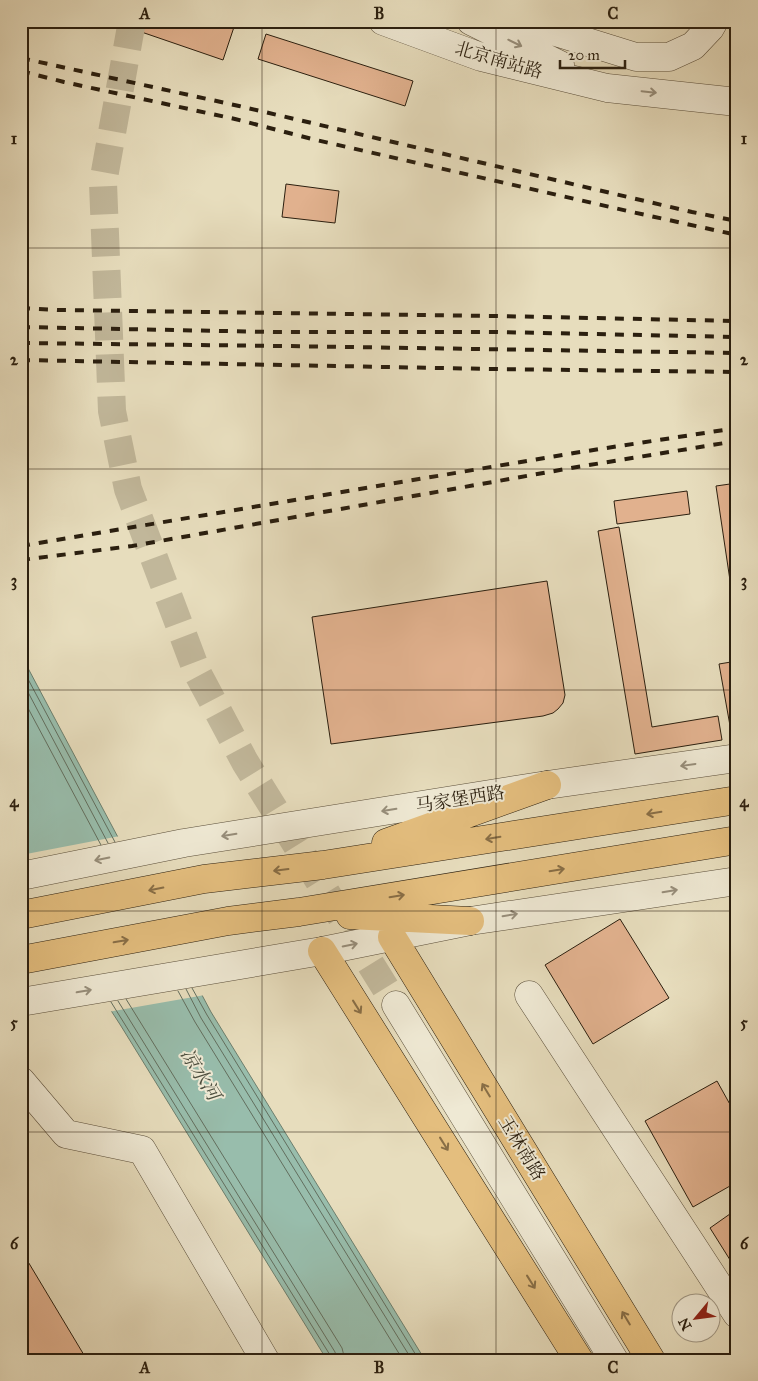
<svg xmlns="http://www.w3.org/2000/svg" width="758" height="1381" font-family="'IM FELL Great Primer','Noto Serif SC',serif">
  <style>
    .water { fill: #98bdac; stroke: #6c7e6d }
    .pier { fill: #e7ddbd }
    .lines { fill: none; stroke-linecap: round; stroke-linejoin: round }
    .shore { stroke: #626e5e; stroke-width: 1 }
    .building { fill: #e1b18e; stroke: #2b1f0f }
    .minor-tunnel { stroke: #c1b79a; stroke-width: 28; stroke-dasharray: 28 14; stroke-linecap: butt }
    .minor-casing { stroke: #5a4e3a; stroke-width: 29 }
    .major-casing { stroke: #2b1f0f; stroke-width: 29 }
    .minor { stroke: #efe9d4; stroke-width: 28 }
    .major { stroke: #e4be7e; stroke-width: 28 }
    .rail { stroke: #2b1f0f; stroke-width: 4; stroke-dasharray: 9 9; stroke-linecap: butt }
    .oneway { stroke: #978e7b }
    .oneway2 { stroke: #886e46 }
    .grid { fill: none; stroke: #2b1f0f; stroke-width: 1; stroke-opacity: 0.55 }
    .labels { text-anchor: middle; stroke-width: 4; stroke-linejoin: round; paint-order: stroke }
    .street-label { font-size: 18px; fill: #2b1f0f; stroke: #efe9d4 }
    .water-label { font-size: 19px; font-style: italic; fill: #4c4e3e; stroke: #efe9d4 }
    .neatline { fill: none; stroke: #2b1f0f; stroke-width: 2 }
    .grid-label { font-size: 16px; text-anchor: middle; font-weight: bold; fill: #2b1f0f }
  </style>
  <rect width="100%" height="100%" fill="#e7ddbd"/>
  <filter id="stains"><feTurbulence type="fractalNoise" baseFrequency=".004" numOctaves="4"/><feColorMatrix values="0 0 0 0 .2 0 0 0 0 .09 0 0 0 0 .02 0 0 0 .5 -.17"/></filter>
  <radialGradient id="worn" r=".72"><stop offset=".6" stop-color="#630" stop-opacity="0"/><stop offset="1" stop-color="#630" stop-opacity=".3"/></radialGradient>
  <path class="water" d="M21,655L211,1012L425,1360H327L121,1026L21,871Z"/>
  <path class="pier" d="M120,836L205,995L108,1012L21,875V855Z"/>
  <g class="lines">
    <path class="shore" d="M21,666L115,842
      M21,679L108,843
      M21,695L101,845
      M192,988L207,1015L419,1360
      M186,989L201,1018L412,1360
      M178,991L195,1022L403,1360
      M126,999L342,1348L345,1360
      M118,1001L335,1352L337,1360
      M111,1002L330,1355L331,1360"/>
  </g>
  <path class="building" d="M126,21H236L223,60L124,26Z
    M266,34L413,81L405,106L258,59Z
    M286,184L339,191L335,223L282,217Z
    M737,483V593L732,594L716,486Z
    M687,491L690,514L617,524L614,501Z
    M619,527L652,727L718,716L722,740L635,754L598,531Z
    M547,581L565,695L563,703L558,709L553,713L543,716L331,744L312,617Z
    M737,661V736L732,737L719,664Z
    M620,919L669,998L593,1044L545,965Z
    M717,1081L737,1117V1182L693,1207L645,1121Z
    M737,1209V1271L710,1228Z
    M21,1250L87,1360H21Z"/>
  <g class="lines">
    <path class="minor-tunnel" d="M132,21L103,183L112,411L128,489L197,672L245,762L396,1005"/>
    <defs>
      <path id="minor" d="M383,21L481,57L607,88L737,102
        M471,21L560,65
        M520,21L636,57H669L693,46L710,28L714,21
        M21,876L184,843L547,785L737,758
        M529,995L737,1314
        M21,1002L322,951L470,921L737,881
        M396,1005L614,1360
        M21,1081L66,1134L142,1150L265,1360"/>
      <path id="major" d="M386,843L547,785
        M21,915L204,879L323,865L737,800
        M350,915L470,921
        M392,937L651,1360
        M322,951L579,1360
        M21,960L228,921L299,912L737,840"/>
    </defs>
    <use href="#minor" class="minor-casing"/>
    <use href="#major" class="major-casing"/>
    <use href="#minor" class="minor"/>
    <use href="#major" class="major"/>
    <path class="rail" d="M21,58L239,106L692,212L737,221
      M21,71L64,82L235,119L312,139L632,212L737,235
      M21,308L59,310L497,316L737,321
      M21,327L273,332H495L737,337
      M21,343L283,346L737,353
      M21,360L492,369L737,372
      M21,546L574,453L737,428
      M21,560L132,546L577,467L737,441"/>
  </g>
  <defs><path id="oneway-shaft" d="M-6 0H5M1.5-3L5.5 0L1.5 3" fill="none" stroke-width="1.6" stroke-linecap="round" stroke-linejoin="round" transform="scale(1.25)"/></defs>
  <g class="oneway">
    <use href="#oneway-shaft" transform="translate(515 43) rotate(26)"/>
    <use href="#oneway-shaft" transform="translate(649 92) rotate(6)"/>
    <use href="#oneway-shaft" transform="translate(688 765) rotate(172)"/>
    <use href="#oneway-shaft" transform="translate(389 810) rotate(171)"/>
    <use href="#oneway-shaft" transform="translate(229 835) rotate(171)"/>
    <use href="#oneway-shaft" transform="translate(102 859) rotate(168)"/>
    <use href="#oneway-shaft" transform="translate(670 891) rotate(-9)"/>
    <use href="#oneway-shaft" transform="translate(510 915) rotate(-9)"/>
    <use href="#oneway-shaft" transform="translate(350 945) rotate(-11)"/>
    <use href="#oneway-shaft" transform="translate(84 991) rotate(-10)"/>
  </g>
  <g class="oneway2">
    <use href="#oneway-shaft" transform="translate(654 813) rotate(171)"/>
    <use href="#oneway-shaft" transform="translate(493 838) rotate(171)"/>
    <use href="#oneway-shaft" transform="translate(281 870) rotate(173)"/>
    <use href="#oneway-shaft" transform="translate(557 870) rotate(-9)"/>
    <use href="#oneway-shaft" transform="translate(156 889) rotate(169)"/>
    <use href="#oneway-shaft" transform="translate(397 896) rotate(-9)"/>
    <use href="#oneway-shaft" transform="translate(121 941) rotate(-10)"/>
    <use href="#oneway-shaft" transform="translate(357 1007) rotate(58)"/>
    <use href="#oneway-shaft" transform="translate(486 1090) rotate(-121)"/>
    <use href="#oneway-shaft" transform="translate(444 1144) rotate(58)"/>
    <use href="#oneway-shaft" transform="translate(531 1282) rotate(58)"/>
    <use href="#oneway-shaft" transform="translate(626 1318) rotate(-121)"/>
  </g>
  <path class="grid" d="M262,21V1360M496,21V1360M21,248H737M21,469H737M21,690H737M21,911H737M21,1132H737"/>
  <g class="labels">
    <g class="street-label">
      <text transform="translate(499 60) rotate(16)" y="6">北京南站路</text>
      <text transform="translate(460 799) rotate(-9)" y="6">马家堡西路</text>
      <text transform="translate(522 1148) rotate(59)" y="6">玉林南路</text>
    </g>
    <g class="water-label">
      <text transform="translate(201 1074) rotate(58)" y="7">凉水河</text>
    </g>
  </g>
  <rect width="758" height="1381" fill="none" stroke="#e7ddbd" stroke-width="55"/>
  <g transform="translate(696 1318) rotate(241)"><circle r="24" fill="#efe9d4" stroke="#a19885"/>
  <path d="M0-4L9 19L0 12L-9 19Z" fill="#8f2418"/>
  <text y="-8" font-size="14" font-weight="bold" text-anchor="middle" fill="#2b1f0f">N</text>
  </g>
  <path d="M560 60v8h65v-8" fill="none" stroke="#2b1f0f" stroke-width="2.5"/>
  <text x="568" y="60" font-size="15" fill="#2b1f0f" stroke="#efe9d4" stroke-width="4" paint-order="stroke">20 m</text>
  <rect x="28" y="28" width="702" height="1326" class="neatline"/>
  <g class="grid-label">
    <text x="145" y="19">A</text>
    <text x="379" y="19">B</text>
    <text x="613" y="19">C</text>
    <text x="14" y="144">1</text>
    <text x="744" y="144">1</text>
    <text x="14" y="365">2</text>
    <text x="744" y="365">2</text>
    <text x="14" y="586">3</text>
    <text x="744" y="586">3</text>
    <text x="14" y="807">4</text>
    <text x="744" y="807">4</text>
    <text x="14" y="1028">5</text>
    <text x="744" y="1028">5</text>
    <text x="14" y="1249">6</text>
    <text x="744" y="1249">6</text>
    <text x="145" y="1373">A</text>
    <text x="379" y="1373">B</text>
    <text x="613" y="1373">C</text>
  </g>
  <rect width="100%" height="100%" filter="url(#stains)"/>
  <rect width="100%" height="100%" fill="url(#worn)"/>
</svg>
